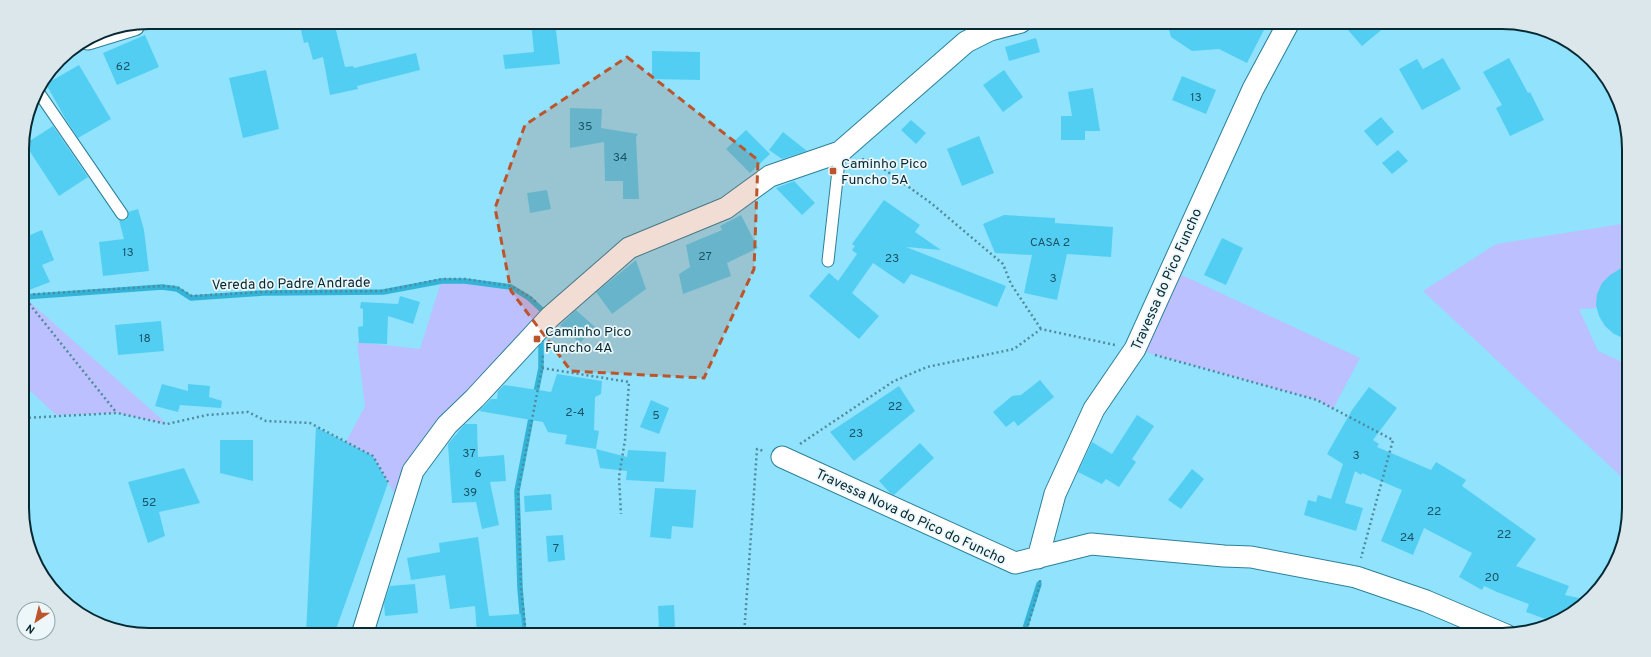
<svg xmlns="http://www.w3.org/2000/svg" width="1651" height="657" font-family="Overpass,sans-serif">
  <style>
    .green { fill: #bcc0fe }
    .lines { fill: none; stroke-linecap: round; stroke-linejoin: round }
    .stream { stroke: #31b4d8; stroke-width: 5.5 }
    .building { fill: #53cef3 }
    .service-casing { stroke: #2c819a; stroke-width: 13 }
    .minor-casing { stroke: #2c819a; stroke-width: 23 }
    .path { stroke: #4f8b9e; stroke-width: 2.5; stroke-dasharray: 2 3; stroke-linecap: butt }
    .service { stroke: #fff; stroke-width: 11 }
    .minor { stroke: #fff; stroke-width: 21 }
    .marked { fill: #bc552b; fill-opacity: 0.2; stroke: #bc552b; stroke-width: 3; stroke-dasharray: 8 5; stroke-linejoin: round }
    .poi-dot { fill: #bc552b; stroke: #edf7fa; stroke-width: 1.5 }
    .labels { text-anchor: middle; stroke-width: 3.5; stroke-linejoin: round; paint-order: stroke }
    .number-label { font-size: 12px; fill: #195364 }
    .poi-label { font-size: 14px; fill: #062a34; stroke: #edf7fa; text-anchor: start }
    .street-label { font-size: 14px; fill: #062a34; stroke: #edf7fa }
    .rim { fill: none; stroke: #062a34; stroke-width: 2 }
  </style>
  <rect width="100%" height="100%" fill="#90e2fd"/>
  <path class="green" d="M1628,223V306L1579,309L1598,351L1629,365V484L1423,291L1496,244Z
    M1171,270L1360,358L1333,409L1317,400L1135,349Z
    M442,279C470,279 507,279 530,297C537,302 543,310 550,317L475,398L401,505L373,456L346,442L365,406L357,342L420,349Z
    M23,296L167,424L117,413L56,415L24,385Z"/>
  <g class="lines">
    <path class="stream" d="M23,297L162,287L177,289L191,298L263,293L383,292L442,281H465L511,287L529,298L542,310
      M535,397L541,368V337
      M524,635L520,588L517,491L532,413
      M1023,635L1039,584"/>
  </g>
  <path class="building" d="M299,22H334L345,67L353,66L354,68L416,53L420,70L357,86L358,89L330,95L323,57L313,60L308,42L304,43Z
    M531,22H555L560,64L505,69L503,55L534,52Z
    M1167,22H1268L1247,63L1219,49L1192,51L1171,37Z
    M1341,22H1391L1362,46Z
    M145,35L159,67L117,85L103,53Z
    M1036,38L1040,52L1009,61L1005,47Z
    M652,51L700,52V80L652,79Z
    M1443,58L1461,89L1422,110L1399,69L1417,59L1423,69Z
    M1509,58L1528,93L1530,92L1544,120L1510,136L1496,108L1502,105L1483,72Z
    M79,65L111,119L78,138L65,118L46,84Z
    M266,70L279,129L243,138L229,78Z
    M1004,70L1023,97L1003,112L983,85Z
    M1182,76L1216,90L1206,114L1172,100Z
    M1093,88L1100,131H1085V140H1061V116H1072L1068,92Z
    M570,108L602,109L601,128L638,134L636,137L639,199H623V181H605L604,142L570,148Z
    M1381,117L1394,132L1377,146L1364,131Z
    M911,120L926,133L916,144L901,130Z
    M53,126L88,177L59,196L25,144Z
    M746,130L770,154L750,173L726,149Z
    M783,132L807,151L782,159L769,150Z
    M979,136L994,173L962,186L947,149Z
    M1398,150L1408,161L1392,174L1382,163Z
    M794,181L815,203L802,215L776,188Z
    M547,190L551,209L530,213L527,193Z
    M884,200L920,225L915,232L941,250L906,247L1006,286L997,307L911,274L904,284L873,263L852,293L879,316L859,339L809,296L829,273L838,281L857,254L852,250L855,246L852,244Z
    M138,209L144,230L149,271L103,276L99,242L124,239L119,220H126L128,217V212Z
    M741,215L758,248L727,263L731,276L683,294L679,274L690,267L686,245L722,230L720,226Z
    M1004,215L1055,218V223L1113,227L1111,257L1067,254L1057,300L1024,293L1032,255L995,253L983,224Z
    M42,230L54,260L42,265L50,282L29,290L23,274V238Z
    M1222,238L1243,248L1226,285L1204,275Z
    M636,260L646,289L612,314L596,292Z
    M1628,264V340L1614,334L1605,326L1599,316L1596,305L1597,294L1602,283L1610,275Z
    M400,296L420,302L413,324L388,316L387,344L359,343L358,327L363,326V309L360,308L361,302L398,304Z
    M576,310L595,327L580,343L560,325Z
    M161,321L164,351L118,355L115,325Z
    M557,374L602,381L601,394L595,397L594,430L599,431L596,449L565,444L567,435L548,432L543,422L479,411L491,399H497L498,391L504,385L551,392Z
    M1040,380L1054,397L1018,426L1014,421L1006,427L993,412L1012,396L1021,395Z
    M162,384L188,391V384L210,386L209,397L222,401L221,408L180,405L178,412L155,406Z
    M899,386L915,411L854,461L830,432Z
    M1369,387L1397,408L1373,440L1379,444L1377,447L1431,470L1436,462L1466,480L1462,486L1536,539L1516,566L1569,586L1565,595L1588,600L1579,609L1554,622L1526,612L1529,604L1497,592L1484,586L1482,590L1459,577L1472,553L1424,528L1413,555L1381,541L1402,490L1362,473L1361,475L1355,471L1345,503L1363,508L1356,531L1304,515L1308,500L1316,502L1318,495L1331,499L1343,464L1327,454L1352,410Z
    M651,400L669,408L659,434L640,427Z
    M1137,415L1154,426L1132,459L1136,462L1119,487L1106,479L1102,484L1078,472L1092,442L1112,454Z
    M465,424H477L478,457L504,455L506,481L490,482L499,525L482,529L476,502L452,503L448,444Z
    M316,427L373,456L388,483L334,635H306Z
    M220,440H253V481L220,473Z
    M920,443L934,458L894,495L890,493L879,481Z
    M596,449L627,457L628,450L666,452L664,482L626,480L627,471L600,468Z
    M184,468L200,503L159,512L165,536L148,543L128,482Z
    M1192,469L1204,479L1181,509L1168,500Z
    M655,488L696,490L693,528L672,526L671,539L650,537Z
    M551,494L552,510L525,512L524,496Z
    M563,535L565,560L548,562L546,536Z
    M478,537L489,616L521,614L523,635H477L475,606L450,609L445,575L411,580L407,558L440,552L439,543Z
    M415,584L418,613L385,616L384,603L390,586Z
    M674,605L675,629L659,630L658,606Z"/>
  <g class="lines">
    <defs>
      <path id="service" d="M37,90L122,214
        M828,261L840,152"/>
      <path id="minor" d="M88,39L134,25
        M782,457L1015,563L1091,544L1224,556L1251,557L1356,577L1426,601L1506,635
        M1038,558L1055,494L1094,409L1135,349L1253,89L1289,22
        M362,635L413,471L447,425L475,398L550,317L629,248L726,208L770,176L840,152L966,42L990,30L1021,22"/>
    </defs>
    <use href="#service" class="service-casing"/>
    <use href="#minor" class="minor-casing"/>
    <path class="path" d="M862,159L874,162L931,203L1003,264L1011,284L1041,329
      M23,295L162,286L177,287L192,296L263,292L382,291L442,279H465L511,286L530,297L537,303
      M23,296L116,412
      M1155,355L1317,400L1393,440L1361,558
      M542,368L629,382L625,440L619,477L621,514
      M24,418L117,413L167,424L207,415L248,412L266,421L310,423L373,456L388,482
      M800,444L894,381L927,367L1014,349L1041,329L1115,345
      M526,635L521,588L518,491L542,368L543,354
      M744,635L757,449L764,451
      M1025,635L1040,584V578"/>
    <use href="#service" class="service"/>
    <use href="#minor" class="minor"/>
  </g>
  <path class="marked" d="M627,57L758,160L754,269L704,378L571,371L511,291L495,208L525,125Z"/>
  <g class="poi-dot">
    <rect x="829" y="167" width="8" height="8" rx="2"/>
    <rect x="533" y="335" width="8" height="8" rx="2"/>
  </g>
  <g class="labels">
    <g class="number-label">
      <text x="123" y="70">62</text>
      <text x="1196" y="101">13</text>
      <text x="585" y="130">35</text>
      <text x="620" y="161">34</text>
      <text x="1050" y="246">CASA 2</text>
      <text x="128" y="256">13</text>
      <text x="705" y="260">27</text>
      <text x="892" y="262">23</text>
      <text x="1053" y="282">3</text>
      <text x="145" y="342">18</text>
      <text x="895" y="410">22</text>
      <text x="575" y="416">2-4</text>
      <text x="656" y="419">5</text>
      <text x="856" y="437">23</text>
      <text x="469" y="457">37</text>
      <text x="1356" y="459">3</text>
      <text x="478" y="477">6</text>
      <text x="470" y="496">39</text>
      <text x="149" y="506">52</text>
      <text x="1434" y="515">22</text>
      <text x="1504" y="538">22</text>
      <text x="1407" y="541">24</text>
      <text x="556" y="552">7</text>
      <text x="1492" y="581">20</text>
    </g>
    <g class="poi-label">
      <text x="841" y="168">Caminho Pico<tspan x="841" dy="16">Funcho 5A</tspan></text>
      <text x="545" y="336">Caminho Pico<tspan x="545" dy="16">Funcho 4A</tspan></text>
    </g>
    <g class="street-label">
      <text transform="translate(1166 279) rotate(-66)" y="5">Travessa do Pico Funcho</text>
      <text transform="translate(291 283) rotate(-1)" y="5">Vereda do Padre Andrade</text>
      <text transform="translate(911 516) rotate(25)" y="5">Travessa Nova do Pico do Funcho</text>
    </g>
  </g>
  <path d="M0 0H1651V657H0ZM149 29H1502A120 120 0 0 1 1622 149V508A120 120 0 0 1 1502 628H149A120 120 0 0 1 29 508V149A120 120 0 0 1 149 29Z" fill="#dbe7ea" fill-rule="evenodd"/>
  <path class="rim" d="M149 29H1502A120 120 0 0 1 1622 149V508A120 120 0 0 1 1502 628H149A120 120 0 0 1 29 508V149A120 120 0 0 1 149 29Z"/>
  <g transform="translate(36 621) rotate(215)"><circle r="19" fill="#edf7fa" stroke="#91a5ab"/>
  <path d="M0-3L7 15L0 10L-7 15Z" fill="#bc552b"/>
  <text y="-6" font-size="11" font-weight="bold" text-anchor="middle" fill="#062a34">N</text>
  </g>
</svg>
